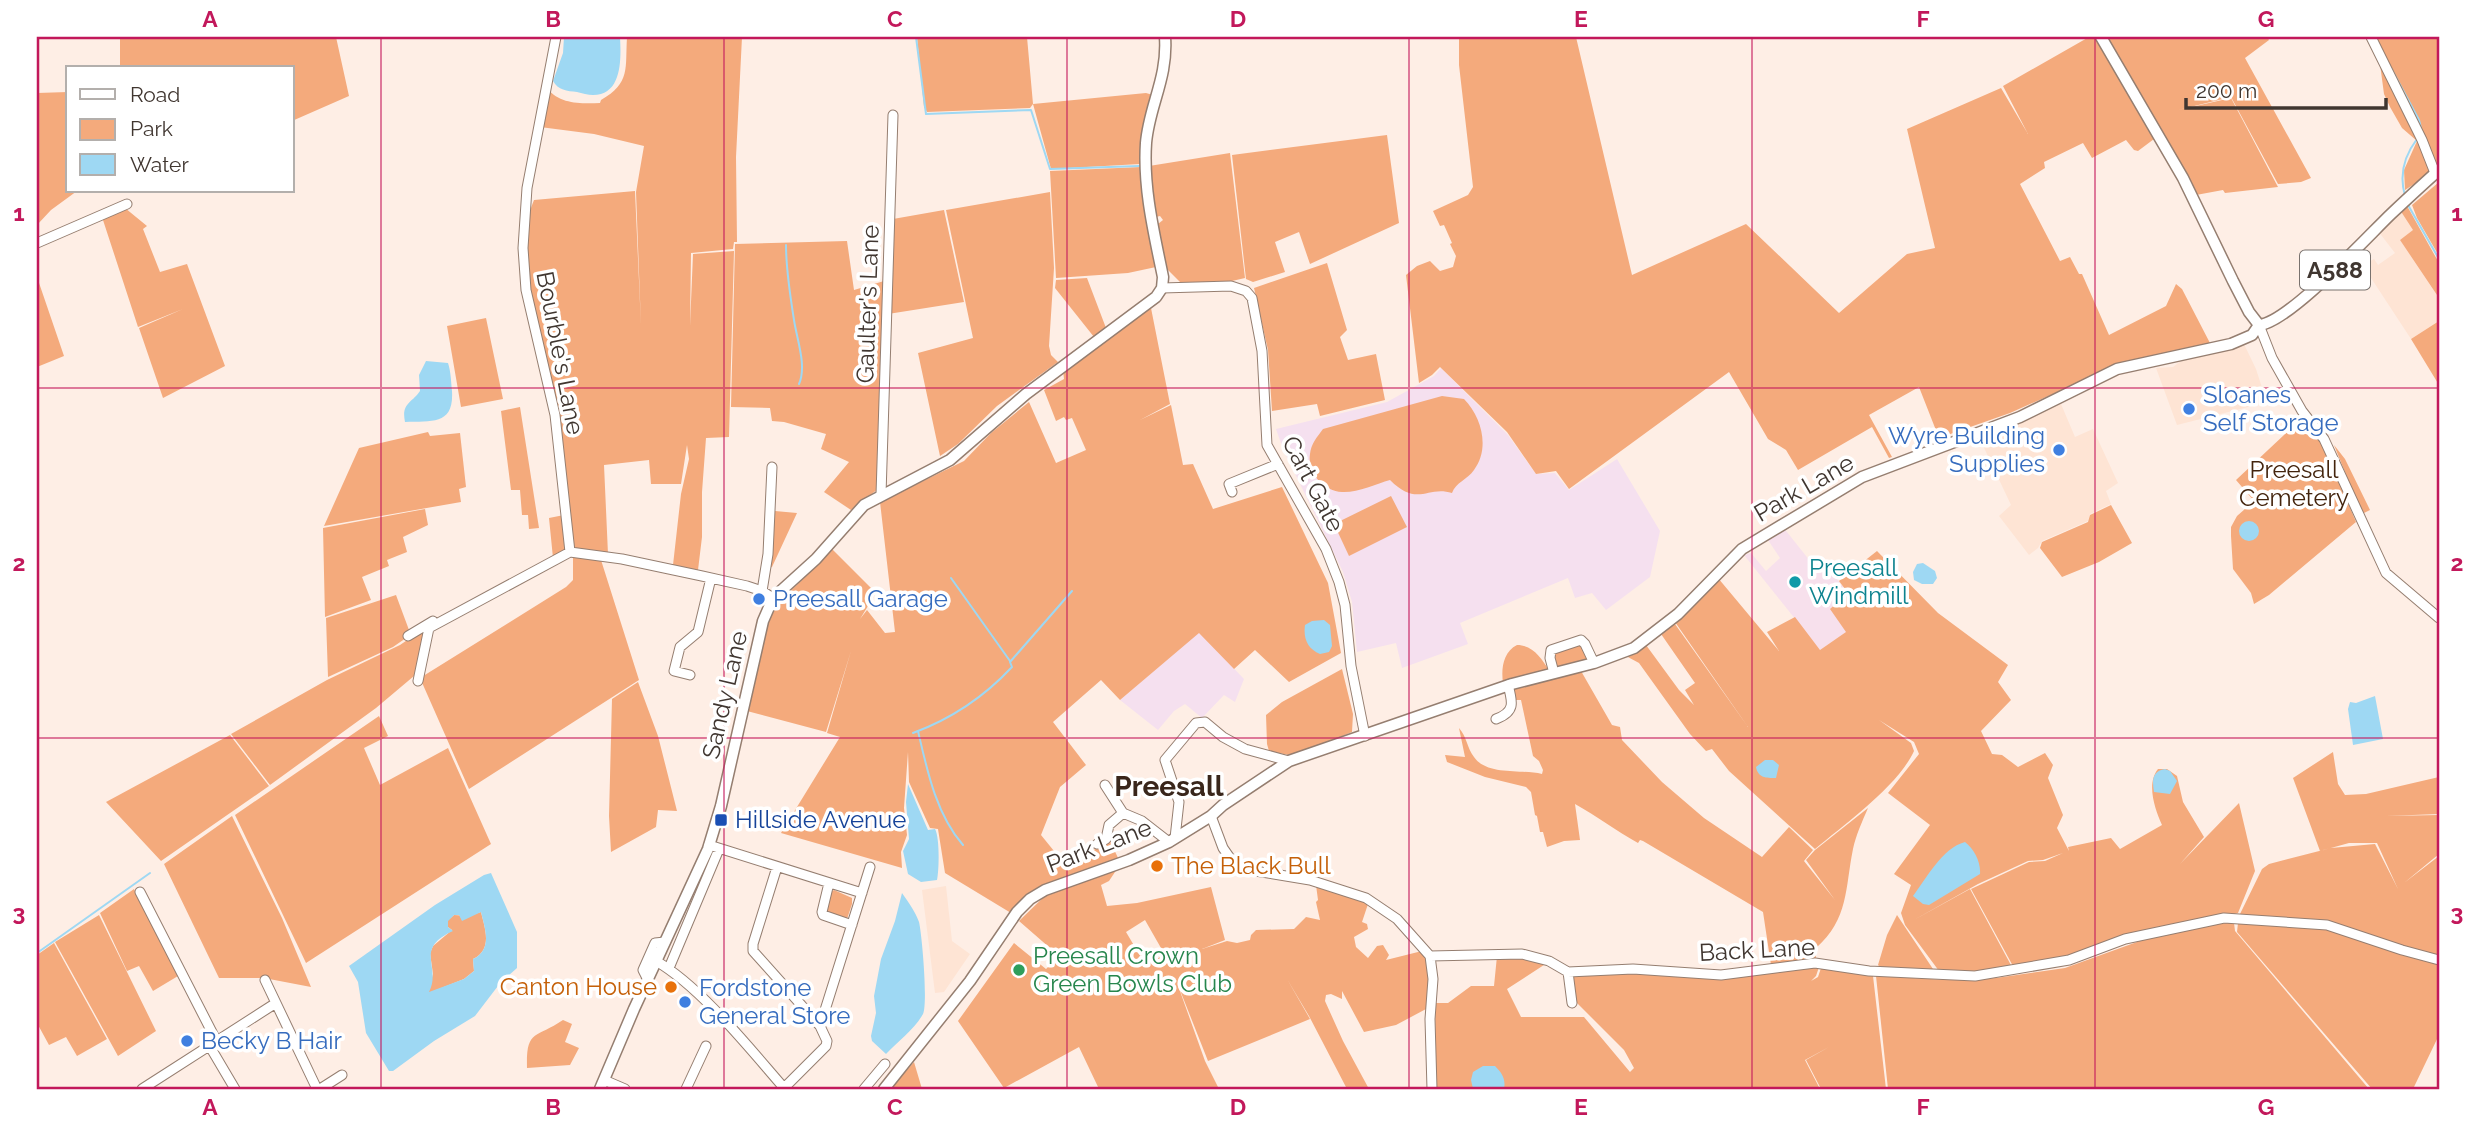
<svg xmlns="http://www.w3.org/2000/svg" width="2476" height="1126" font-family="Raleway,sans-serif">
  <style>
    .built { fill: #fee4d4 }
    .industrial { fill: #f7e0ec }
    .education { fill: #f5e0ef }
    .green { fill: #f4aa7c; fill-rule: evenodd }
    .water { fill: #9ed8f3; fill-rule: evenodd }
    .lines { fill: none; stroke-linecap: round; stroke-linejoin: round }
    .stream { stroke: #9ed8f3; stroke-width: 2 }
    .minor-casing { stroke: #957e70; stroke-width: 11 }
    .major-casing { stroke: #957e70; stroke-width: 13 }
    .minor { stroke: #fff; stroke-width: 9 }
    .major { stroke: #fff; stroke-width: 10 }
    .grid { fill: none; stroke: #c2185b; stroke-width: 2; stroke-opacity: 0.55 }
    .shop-dot { fill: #3f7fe0; stroke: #fff; stroke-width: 2.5 }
    .culture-dot { fill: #0f9aa8; stroke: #fff; stroke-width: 2.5 }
    .transit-dot { fill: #1a4fb4; stroke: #fff; stroke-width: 2.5 }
    .food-dot { fill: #e8710a; stroke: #fff; stroke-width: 2.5 }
    .leisure-dot { fill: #2e9e5b; stroke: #fff; stroke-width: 2.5 }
    .labels { text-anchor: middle; stroke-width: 7; stroke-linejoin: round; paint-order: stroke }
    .shield { fill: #fff; stroke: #79726e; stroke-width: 2 }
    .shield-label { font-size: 23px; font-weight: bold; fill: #403630 }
    .street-label { font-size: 24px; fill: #403630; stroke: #fff }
    .shop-label { font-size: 24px; fill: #366cbe; stroke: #fff; text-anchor: start }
    .park-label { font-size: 24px; fill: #43240d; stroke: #fff }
    .culture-label { font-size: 24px; fill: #0d838f; stroke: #fff; text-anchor: start }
    .transit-label { font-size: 24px; fill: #164399; stroke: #fff; text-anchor: start }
    .food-label { font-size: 24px; fill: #c56008; stroke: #fff; text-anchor: start }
    .leisure-label { font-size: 24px; fill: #27864d; stroke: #fff; text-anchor: start }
    .quarter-label { font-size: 28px; font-weight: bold; fill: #39261b; stroke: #fff }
    .neatline { fill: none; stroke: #c2185b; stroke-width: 2.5 }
    .grid-label { font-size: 23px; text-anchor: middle; font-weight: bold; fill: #c2185b }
  </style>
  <rect width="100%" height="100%" fill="#feeee5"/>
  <path class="built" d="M2400,210L2414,230L2400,240L2439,298V321L2411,339L2356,255L2359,253L2367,263L2374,259L2378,265L2395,253L2378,231Z
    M2243,342L2256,369L2266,400L2252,406L2177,425L2156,368L2173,367L2182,360Z
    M2061,404L2075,437L2093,429L2118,483L2106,491L2111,504L2090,514L2088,521L2042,541L2038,548L2029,555L1999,516L2011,505L1978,435Z
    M946,886L952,941L970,954L944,992L935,993L922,890Z"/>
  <path class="industrial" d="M1783,527L1818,571L1827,566L1848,593L1841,601L1847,632L1820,650L1744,555L1751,553L1766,571L1780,558L1768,540Z"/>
  <path class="education" d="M1441,368L1508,435L1536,474L1555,473L1569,490L1617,459L1660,531L1650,577L1606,610L1592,593L1575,598L1568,578L1460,623L1468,644L1402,668L1396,643L1357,652L1352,602L1343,572L1283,449L1276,429L1387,402L1434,376Z
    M1199,632L1244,679L1235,702L1224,695L1202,718L1185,704L1174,711L1158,730L1120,700Z"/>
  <path class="green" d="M120,37H336L349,96L292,121V68H120Z
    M627,37H742L736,157L737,242H734L733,249L691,253L690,326L693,254L734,251L729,437L706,438L702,492V537L698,570L673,565L681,494L689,459L687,445L681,484H651L649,460L604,465L608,554L575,549L572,546C568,502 566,457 558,413C546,349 507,263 534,200L635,191L641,326L636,192L644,146L594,134L540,127L548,89C559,104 582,104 600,103L601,100C631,83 625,68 627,37Z
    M917,37H1027L1033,104L1146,93L1153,95L1141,138L1140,164L1051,169L1033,104L1030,108L927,112L924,107Z
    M1459,37H1576L1632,275L1746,224L1839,313L1907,254L1935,248L1907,129L2001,88L2028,134L2003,86L2089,37H2095L2154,139L2138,151L2134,150L2126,140L2092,158L2083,143L2044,162L2045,168L2020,184L2060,261L2070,257L2079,274H2082L2109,335L2166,306L2176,284L2182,289L2211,345L2116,366L2010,413L1939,438L1919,387L1869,415L1892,457L1889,458L1872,427L1798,470L1786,450L1768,439L1729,372L1569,489L1556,471L1536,474L1507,432L1440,367L1432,375L1419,383L1406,275L1417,266L1430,261L1440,271L1453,267L1456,256L1450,244L1452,243L1444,225L1440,226L1433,211L1468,195L1473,187L1459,65Z
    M2107,37H2267L2269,40L2245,58L2311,178L2301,182L2278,184L2231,97L2178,110L2231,98L2278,187L2225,193L2223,190L2196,195Z
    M2368,37H2439V162L2430,168L2426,161L2429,172L2425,177L2405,190L2404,170L2417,141L2402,128L2390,107L2384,94L2380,64Z
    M68,92V191H77L51,210L37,225V93Z
    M1387,135L1399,223L1310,264L1299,232L1275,242L1285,272L1253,282L1246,279L1232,155Z
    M1230,153L1245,278L1232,281L1182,284L1165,267L1158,224L1163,220L1160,216L1156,217L1149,166Z
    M1141,167L1156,267L1128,273L1056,278L1050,171Z
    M2439,182V256L2417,218L2412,205Z
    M1050,192L1054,268L1049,346L1051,355L1058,362L997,406L958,444L940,456L918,353L973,338L946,210Z
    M2406,204L2439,263V298L2400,240L2413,230L2400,210Z
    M125,208L147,226L143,229L160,272L187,264L225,366L163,398L139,328L183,309L138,327L102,217Z
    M944,210L964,302L888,314L893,219Z
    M847,241L854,290L884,281L878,489L851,510L824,492L849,462L821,449L826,434L784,422L772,421L770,408L731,407L735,244Z
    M1327,263L1347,330L1340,337L1348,360L1376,354L1385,400L1320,416L1317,404L1272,411L1268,350L1254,288Z
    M37,277L64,356L37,367Z
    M1087,278L1106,328L1094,337L1055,288L1056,280Z
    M1151,308L1170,404L1140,420L1171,405L1183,465L1193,464L1213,509L1282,487L1328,583L1341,653L1289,682L1255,650L1234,669L1199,633L1120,700L1101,680L1053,722L1086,765L1060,787L1041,835L1054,851L1073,860C1088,857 1096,846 1110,841L1119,860L1074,876L1011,913L945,873L938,829L930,828L909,782L908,752L904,808L907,835L901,852L902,868L781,833L840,737L827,733L851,651L826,732L747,711L768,624L777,604L809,573L830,547L876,593L860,619L867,610L885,633L895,632L880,502L964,461L991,433L1029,402L1056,463L1086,450L1072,418L1066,420L1064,417L1056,421L1044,390L1064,379L1063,370Z
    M486,318L503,399L461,407L447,326Z
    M2439,321V385L2411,339Z
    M1442,396L1464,399C1482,417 1490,449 1474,470C1467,480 1456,482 1452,493C1427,485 1418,508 1390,480C1376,484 1357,493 1342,492C1323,491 1307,472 1310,454C1311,444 1317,437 1323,429Z
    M520,407L539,528L529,529L528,515H522L520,490H511L501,411Z
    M2302,418L2322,442L2356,522L2269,595L2254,604L2251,593L2233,569L2231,536V527L2237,516L2254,501L2236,480Z
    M428,432L430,436L460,433L466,487L459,489L461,502L324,526L359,448Z
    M2334,445L2345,459L2370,510L2362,514Z
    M1391,496L1407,527L1349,556L1334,524Z
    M2111,505L2132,543L2099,562L2062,577L2040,548L2042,542L2088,522L2090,515Z
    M425,509L428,525L403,537L407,552L387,560L389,566L362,577L371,600L325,617L323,528Z
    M775,511L797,513L772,567L768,568Z
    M564,515L567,547L565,552L553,558L549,518Z
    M1877,551L1938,613L2008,665L1998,682L2011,700L1981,731L1992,754L2002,755L2018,767L2045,753L2053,765L2048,778L2063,815L2057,828L2069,851L2068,847L2111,838L2120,849L2162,825C2155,809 2146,784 2158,769H2167L2177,776L2183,802L2204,837L2180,864L2239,803L2255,871L2238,913L2063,959L2014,968L1971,889L2029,862L2045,861L2063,853L2043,860L2028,861L1978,884L1912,921L1970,889L2012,967L1980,974L1939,971L1905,925L1901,913L1911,885L1894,874L1930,825L1888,793L1919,754L1914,742L1879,720L1911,743L1914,751C1898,786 1845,824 1815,849L1729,771L1712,749L1706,751L1690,734L1639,663L1626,656L1646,645L1679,690L1694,705L1685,690L1695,683L1661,634L1675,624L1748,727L1675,622L1718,578L1779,651L1767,632L1795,617L1820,650L1846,632L1830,609L1848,593L1839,581Z
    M573,554L601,560L639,680L469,789L420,678L566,587L573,580Z
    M396,595L409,630L404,633L406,638L393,647L328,677L326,618Z
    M425,628L414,676L376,708L270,785L231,734L327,680L400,645Z
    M1581,644L1589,660L1556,669L1553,652Z
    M1517,645C1533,645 1541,658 1549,670L1503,683C1501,669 1503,652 1517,645Z
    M1342,669L1353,714L1352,732L1294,756L1269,751L1267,744L1266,715L1282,702Z
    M1581,671L1612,725L1620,727L1622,740L1662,782L1704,818L1762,857L1789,827L1813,850L1804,861L1835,900L1806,860L1815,850L1868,808C1862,822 1856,835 1853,849C1845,888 1849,919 1816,948V961L1771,965L1763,912L1643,841L1640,840L1638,843C1616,831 1597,816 1575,804L1580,840L1564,841L1547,847L1543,832H1540L1537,816L1535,815L1531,792L1526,787L1485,777L1447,762L1445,755L1465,757L1459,728C1467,737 1467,748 1474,757C1487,776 1522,769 1542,774L1543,770L1539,761L1533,756L1521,700H1514V687Z
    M638,682L658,736L677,811L658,810L656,827L611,852L609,816L612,699Z
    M379,716L388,736L364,748L380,785L448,748L491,844L306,963L235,815Z
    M230,735L269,786L161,861L106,802Z
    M2333,752L2338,784L2345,795L2366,794L2439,777V814L2386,816L2439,815V854L2404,883L2439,856V955L2403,948L2336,925L2253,918L2240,914L2262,869L2269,864L2331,848L2375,844L2398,889L2377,843H2349L2320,851L2293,778Z
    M232,816L282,918L311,987L264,978H219L164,864Z
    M1117,869L1109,881L1101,885L1107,906L1137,903L1211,887L1225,940L1202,949L1227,941L1237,943L1250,940L1251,935L1256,930L1294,929L1306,917L1320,920L1316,902L1318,900L1316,885L1346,894L1368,904L1362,922L1367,924L1368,929L1354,937L1356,947L1368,958L1377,946L1383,945L1389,955L1386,960L1422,951C1432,969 1429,989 1426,1009L1396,1025L1364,1032L1342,991V999L1331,994L1326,995L1325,1001L1343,1041L1369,1089H1347L1309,1016L1287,979L1310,1019L1208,1061L1176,980L1205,1061L1219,1089H1099L1079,1047L1004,1088L958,1021L1014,943L1046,969L1051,964L1043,957L1050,948L1019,921L1051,890ZM1145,920L1165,955L1145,964L1126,932Z
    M134,889L178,976L153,991L139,966L127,971L100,913Z
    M834,890L852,898V904L847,919L828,914L825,911L831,892Z
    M481,912C485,929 493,949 473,959L474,971L464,979L429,993L418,1004L408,1005C410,994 419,994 428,992L433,974L430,953L433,946L452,930L448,927L447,921L454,915L468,916Z
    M99,915L156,1031L118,1056L55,942Z
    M1897,915L1935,972L1882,969L1878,965L1887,935Z
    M2225,923H2234L2235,931L2369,1089H1888L1876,976L1948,980L1996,978L2065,968L2148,938Z
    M2238,923L2300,926L2336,931L2439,962V1035L2413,1089H2372L2237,932Z
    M54,943L107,1039L77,1056L66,1037L49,1045L37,1023V955Z
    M1497,956L1523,957L1547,963L1507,989L1521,1017H1584L1630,1072L1634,1068L1624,1050L1574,1000L1572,977L1625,971L1693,974L1819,967L1816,976L1811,981L1818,977L1821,968L1873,976L1886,1089H1821L1806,1060L1829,1047L1805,1060L1820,1089H1436L1435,1003H1448L1471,986H1494Z
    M563,1020L572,1024L565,1042L579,1048L570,1065L527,1068C526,1029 535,1039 563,1020Z
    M914,1062L922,1089H890Z"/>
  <path class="water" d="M564,37H620C621,57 623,95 593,95C588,95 582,93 577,92C567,91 558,90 553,81L563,53Z
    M426,361L448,363C451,372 451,382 452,391C454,425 433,421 405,422C401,403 412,403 420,391L419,375Z
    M2239 531a10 10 0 1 1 20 0a10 10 0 1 1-20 0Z
    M1923,563L1935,571L1937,578L1933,584H1922L1914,580L1913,572L1917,564Z
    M1324,620L1330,625L1332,646L1329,652L1320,654C1308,649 1303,639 1305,625L1312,621Z
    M2375,696L2383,739L2353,745L2348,709L2350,702L2356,703Z
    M1765,760H1773L1779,765L1776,778C1766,778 1758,778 1756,767Z
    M2165,769L2170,771L2177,781L2170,794L2154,792C2152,781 2152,771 2165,769Z
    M908,784L928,830L935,829C940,838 939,871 937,880L921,882L908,874L903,851L909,839L906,802Z
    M1965,842C1974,849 1981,862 1980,874L1929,905L1923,904L1913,896C1926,879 1942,848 1965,842Z
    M491,873L517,932V968L501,982L475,1016L434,1041L393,1071H389L366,1033L358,982L349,966L435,905L484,875ZM481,912C485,929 493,949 473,959L474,971L464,979L429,992C442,967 413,949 453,931L448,927V921L454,915H459L462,921Z
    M902,893C909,903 915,911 919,922C922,935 928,1003 923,1014C914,1030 898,1041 886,1054L872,1041L871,1036L876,1013L874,996L881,959L895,921Z
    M1483,1066H1495C1502,1073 1506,1079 1504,1089H1473L1471,1080L1473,1072Z"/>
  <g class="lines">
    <path class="stream" d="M916,37L926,114L1031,110L1050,169L1139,166
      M2391,68L2419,120L2422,132
      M2405,196C2399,175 2404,156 2417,139
      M2408,205L2439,259
      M786,245C786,270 790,295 794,320C797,340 807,366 799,384
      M951,578L1010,661
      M918,731C927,770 936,814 963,845
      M913,733C951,719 985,696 1012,667L1010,662L1072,591
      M37,953L150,873"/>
    <defs>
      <path id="minor" d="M556,37L527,188L523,248L526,290L555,415L570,552
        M2371,37L2422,140L2435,173
        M37,243L127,204
        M1162,288L1231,286L1246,291L1252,298L1262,351L1267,445L1326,549L1339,582L1345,605L1351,666L1365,736
        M2259,325L2272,358L2302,411L2324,439L2386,573L2439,618
        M1232,492L1229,484L1278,464
        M881,495L893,115
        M762,591L768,554L772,467
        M408,636L433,621
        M1554,673L1550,658L1551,650L1581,640L1585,644L1594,663
        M690,675L674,671L680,647L698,632L711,578
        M418,681L429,628L570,552L622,559L702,576L747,586L762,591L773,598
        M1496,719C1515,712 1513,703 1508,685
        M1105,785L1123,813L1142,821L1169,842
        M1211,816L1223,848L1237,868L1310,880L1366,898L1397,919L1430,956L1522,954L1549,961L1568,972L1633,969L1721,975L1815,963L1869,971L1975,976L2069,960L2125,939L2224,918L2327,925L2402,950L2439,960
        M1175,838L1179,802L1165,760L1196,723L1205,722L1223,737L1245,749L1289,761
        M1097,844L1106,839L1109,825L1123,813
        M709,845L862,893
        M777,867L753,944V951L820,1026
        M829,883L822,912L823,915L852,925
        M140,892L216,1040
        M1430,956L1433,979L1430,1019L1432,1089
        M656,961C701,987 750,1049 785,1089
        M669,968L719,849
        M1568,972L1572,1003
        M647,978L643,970L655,943L665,942
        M265,980L317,1089
        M209,1045L235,1089
        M604,1080L625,1089
        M784,1088L826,1046L827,1041L820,1026L870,867
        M142,1089L276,1003
        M320,1089L342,1075
        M686,1089L706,1046
        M864,1089L885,1064"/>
      <path id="major" d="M2101,37L2183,178L2233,281L2249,312L2259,325
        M2259,325C2288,323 2367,237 2391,214C2407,199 2423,184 2439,170
        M600,1089L634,1009L708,849L721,806L763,621L773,598L816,559L864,505L950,460L1026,394L1156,297L1162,288L1163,277C1154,233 1143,188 1146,143C1149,106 1168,78 1165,37
        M884,1089L970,981L1017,912L1030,899L1045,890L1129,860L1169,842L1211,816L1223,805L1289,761L1512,684L1594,663L1634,648L1678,614L1742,549L1862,477L2020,417L2117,369L2231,344L2252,335L2259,325"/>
    </defs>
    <use href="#minor" class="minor-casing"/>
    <use href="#major" class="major-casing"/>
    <use href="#minor" class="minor"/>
    <use href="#major" class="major"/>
  </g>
  <path class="grid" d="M381,37V1089M724,37V1089M1067,37V1089M1409,37V1089M1752,37V1089M2095,37V1089M37,388H2439M37,738H2439"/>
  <g class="shop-dot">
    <circle cx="2189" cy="409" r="7"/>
    <circle cx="2059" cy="450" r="7"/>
    <circle cx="759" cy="599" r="7"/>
    <circle cx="685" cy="1002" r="7"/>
    <circle cx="187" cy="1041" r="7"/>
  </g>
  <circle class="culture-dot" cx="1795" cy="582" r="7"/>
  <rect class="transit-dot" x="714" y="813" width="14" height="14" rx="3.5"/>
  <g class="food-dot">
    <circle cx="1157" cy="866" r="7"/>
    <circle cx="671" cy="987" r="7"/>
  </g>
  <circle class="leisure-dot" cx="1019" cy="970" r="7"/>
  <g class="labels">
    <rect class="shield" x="2300" y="250.5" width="70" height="39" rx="5"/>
    <g class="shield-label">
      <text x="2335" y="278">A588</text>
    </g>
    <g class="street-label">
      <text transform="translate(868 304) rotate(-88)" y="8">Gaulter's Lane</text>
      <text transform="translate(560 353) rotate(79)" y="8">Bourble's Lane</text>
      <text transform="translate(1313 484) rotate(62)" y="8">Cart Gate</text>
      <text transform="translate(1804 488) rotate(-30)" y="8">Park Lane</text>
      <text transform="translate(725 695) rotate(-77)" y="8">Sandy Lane</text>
      <text transform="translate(1099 846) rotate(-21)" y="8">Park Lane</text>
      <text transform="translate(1757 950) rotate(-3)" y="8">Back Lane</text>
    </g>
    <g class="shop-label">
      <text x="2203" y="403">Sloanes<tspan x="2203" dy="28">Self Storage</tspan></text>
      <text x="2045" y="444" text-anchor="end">Wyre Building<tspan x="2045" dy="28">Supplies</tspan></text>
      <text x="773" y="607">Preesall Garage</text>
      <text x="699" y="996">Fordstone<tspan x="699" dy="28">General Store</tspan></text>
      <text x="201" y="1049">Becky B Hair</text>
    </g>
    <g class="park-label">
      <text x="2294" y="478">Preesall<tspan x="2294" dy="28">Cemetery</tspan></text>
    </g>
    <g class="culture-label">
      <text x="1809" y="576">Preesall<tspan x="1809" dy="28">Windmill</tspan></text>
    </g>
    <g class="transit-label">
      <text x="735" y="828">Hillside Avenue</text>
    </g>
    <g class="food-label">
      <text x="1171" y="874">The Black Bull</text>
      <text x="657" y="995" text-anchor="end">Canton House</text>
    </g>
    <g class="leisure-label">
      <text x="1033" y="964">Preesall Crown<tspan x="1033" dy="28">Green Bowls Club</tspan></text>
    </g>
    <g class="quarter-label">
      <text x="1169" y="796">Preesall</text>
    </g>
  </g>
  <rect width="2476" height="1126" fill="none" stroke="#ffffff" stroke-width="77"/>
  <rect x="66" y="66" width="228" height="126" fill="#ffffff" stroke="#b3afac" stroke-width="2"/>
  <rect x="80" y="89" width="35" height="10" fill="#ffffff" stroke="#b3afac" stroke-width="2"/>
  <text x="130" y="102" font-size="21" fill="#403630">Road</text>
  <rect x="80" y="119" width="35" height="21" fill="#f4aa7c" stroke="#b3afac" stroke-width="2"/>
  <text x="130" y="136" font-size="21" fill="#403630">Park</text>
  <rect x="80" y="154" width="35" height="21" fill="#9ed8f3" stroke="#b3afac" stroke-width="2"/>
  <text x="130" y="172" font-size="21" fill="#403630">Water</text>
  <path d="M2186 98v10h200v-10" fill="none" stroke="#403630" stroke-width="3.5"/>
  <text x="2196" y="98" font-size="21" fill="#403630" stroke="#ffffff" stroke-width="5" paint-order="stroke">200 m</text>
  <rect x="38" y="38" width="2400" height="1050" class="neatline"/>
  <g class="grid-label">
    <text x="210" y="27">A</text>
    <text x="553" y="27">B</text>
    <text x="895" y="27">C</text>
    <text x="1238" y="27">D</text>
    <text x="1581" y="27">E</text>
    <text x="1923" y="27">F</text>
    <text x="2266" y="27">G</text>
    <text x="19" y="221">1</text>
    <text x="2457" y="221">1</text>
    <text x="19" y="571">2</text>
    <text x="2457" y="571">2</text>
    <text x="19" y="921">3</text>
    <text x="2457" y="921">3</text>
    <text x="210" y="1115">A</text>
    <text x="553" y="1115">B</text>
    <text x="895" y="1115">C</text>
    <text x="1238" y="1115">D</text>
    <text x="1581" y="1115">E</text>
    <text x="1923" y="1115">F</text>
    <text x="2266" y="1115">G</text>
  </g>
</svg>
